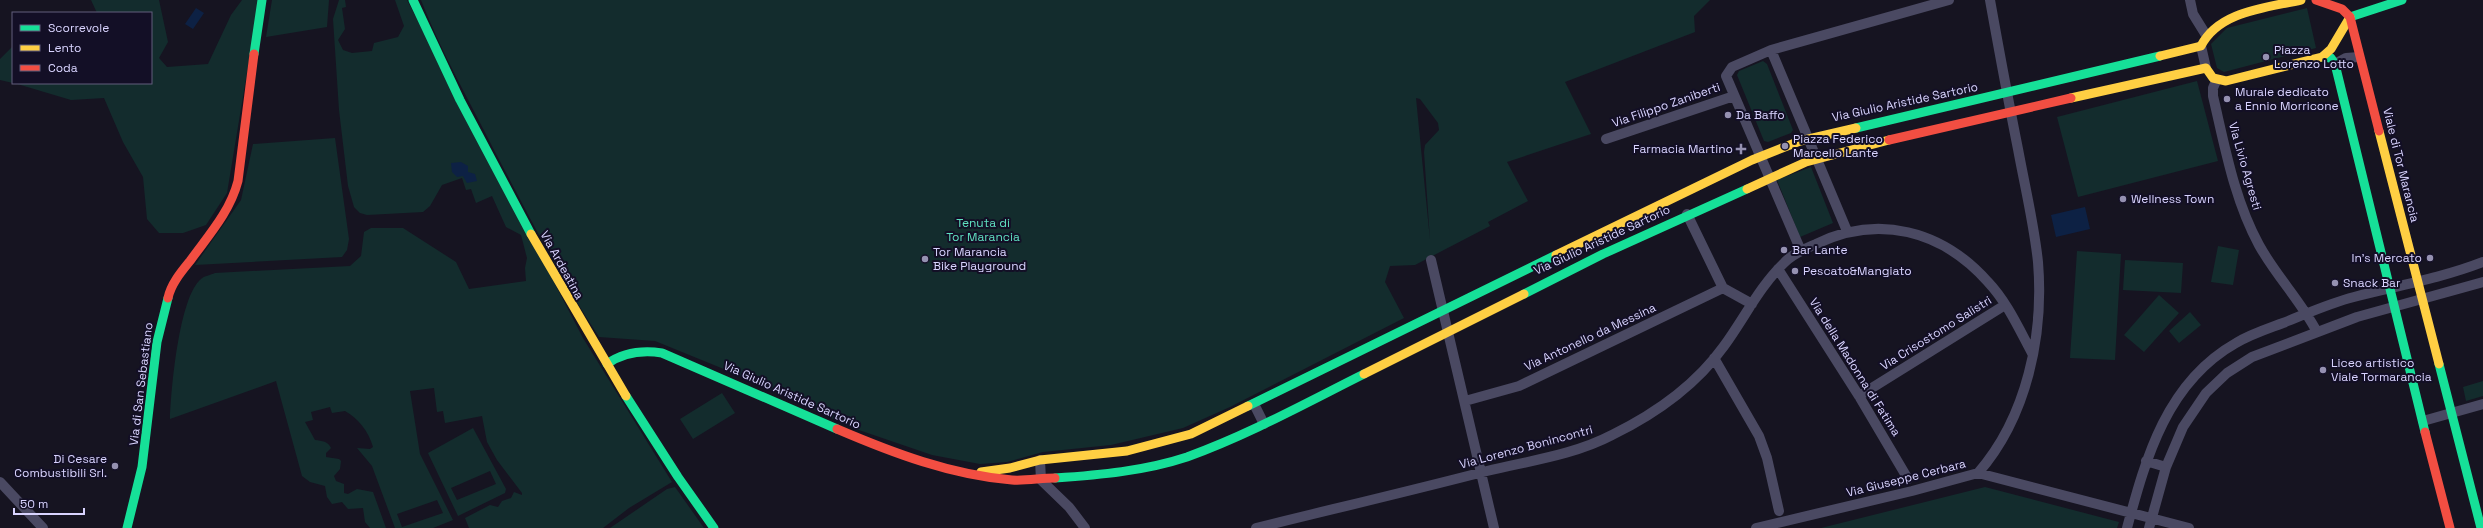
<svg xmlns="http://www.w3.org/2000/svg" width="2483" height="528" font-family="'Space Grotesk',sans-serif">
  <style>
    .green { fill: #132c2d; fill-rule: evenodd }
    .water { fill: #0d2144 }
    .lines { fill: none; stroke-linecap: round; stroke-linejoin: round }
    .street { stroke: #4a4962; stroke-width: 10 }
    .fast { stroke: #16e098; stroke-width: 9 }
    .slow { stroke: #ffcf43; stroke-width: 9 }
    .jam { stroke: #f24e42; stroke-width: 9 }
    .poi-dot { fill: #9591b1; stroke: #130f26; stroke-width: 1.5 }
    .labels { text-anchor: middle; stroke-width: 4; stroke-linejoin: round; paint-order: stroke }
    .poi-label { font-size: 12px; fill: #d9d4ff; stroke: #130f26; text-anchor: start }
    .street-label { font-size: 12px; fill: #d9d4ff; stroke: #130f26 }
    .park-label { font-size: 12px; fill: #5fe0c0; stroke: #130f26 }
  </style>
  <rect width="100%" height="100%" fill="#161421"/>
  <path class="green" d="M91,0H159L168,42L159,58L167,67L208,64L231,15L242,0H259L227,193L206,225L183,233H159L147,219L143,177L123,142L104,98L71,100L14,83H151V13H97Z
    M272,0H329L327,27L266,37Z
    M339,0H345L346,7L342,8L345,29L338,40L343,50L352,53L372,51L374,43L398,37L404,26L395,0H407L583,338L672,482L629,508L603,528H469L465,518L490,505L498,507L502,501L511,498L514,492L522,495V493L497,460L487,442L482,416L445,423L443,411L437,412L434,388L410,391L420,454L453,520L433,528H395L372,466L357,448L370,449L373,447C369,432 358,418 345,411L332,413L330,407L311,412L313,420L305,422L315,440C322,441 328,441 331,448L326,453V457L339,459L341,461L340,469L334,476L336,481L344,484V493L348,494L357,489L373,492L386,528H370L365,522L363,508L348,509L342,502L332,504L327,497L325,486L310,482L302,476L276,381L170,419C171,390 179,297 201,279C204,276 211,275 215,273L350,266L361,256L364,232L371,228H403L456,262L469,289L526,281L525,268L527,258L521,235L506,227L492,196L476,203L471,189L466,190L462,178L442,185L430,206L423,212L367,215L360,213L354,207L348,186L339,110L333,19ZM437,500L443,513L402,527L397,514Z
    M421,0H1710L1694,16L1695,32L1565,82L1591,134L1507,162L1528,201L1488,222L1490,226L1415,265L1390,266L1385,282L1404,318L1230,407L1183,428L1111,445L1043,452L1007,462L980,464L932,455L853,428L736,374L655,341L599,337C559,276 528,214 494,150C469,100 441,52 421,0ZM1416,98L1420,99L1438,123L1439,130L1425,145L1424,152L1430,240Z
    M2307,8L2316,48L2224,72L2217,68L2211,44L2227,28Z
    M13,46V83L0,80V59Z
    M1763,61L1767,64L1793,130L1791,133L1768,142L1764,141L1737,75L1739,71Z
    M2197,81L2218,161L2078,197L2057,117Z
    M335,138L349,239L347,250L342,257L195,265L241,200L253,144Z
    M1811,167L1833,223L1800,237L1777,180Z
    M2218,246L2239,250L2233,285L2211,282Z
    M2077,251L2121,254L2115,360L2070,358Z
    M2125,260L2183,263L2181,293L2123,290Z
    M2159,295L2179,313L2144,352L2124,335Z
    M2190,312L2201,325L2179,343L2169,331Z
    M2483,381V396L2466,401L2463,387Z
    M722,393L735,413L693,439L680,419Z
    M473,428L506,489L505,493L458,516L428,453ZM490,471L496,484L457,500L451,488Z
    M675,487L704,528H610L667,489Z
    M1985,487L2119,522L2117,528H1821Z"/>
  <path class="water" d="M196,8L204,13L193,29L185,24Z
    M461,162L468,166V172L475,174L477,181L467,183L463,176L457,177L452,172L451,163Z
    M2085,207L2090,229L2056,237L2051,215Z"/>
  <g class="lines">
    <path class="street" d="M2190,0L2193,14L2206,35
      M2201,46L2206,68
      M1771,50L1847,231
      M2335,64L2346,58L2359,57
      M2216,81L2213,88V96C2225,147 2234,199 2259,245C2276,276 2301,301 2317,332
      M1606,139L1734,96
      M1687,214L1723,288L1752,304
      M1801,251L1726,76L1732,67L1771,50L1949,0
      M1431,260L1494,528
      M1778,269L1859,396L1908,479
      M1714,358L1759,436L1767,458L1779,511
      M1859,396L2005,305
      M1465,401L1519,386L1723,288
      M1254,404L1264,424
      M2423,421L2483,404
      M1040,460L1041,480L1069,507L1085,528
      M2146,461L2166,467
      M1978,473C2027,417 2044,335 2038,262C2034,224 2025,187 2018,149C2008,99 1999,50 1990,0
      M0,482L43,528
      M1256,528C1333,509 1410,491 1487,471C1528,461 1574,455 1612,435C1655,414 1696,385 1724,346C1744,319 1759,287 1784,263C1792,254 1805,249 1816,244C1878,214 1942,230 1988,282C2007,302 2019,329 2032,353
      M1756,528L1912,491L1978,473L2189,528
      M2127,528C2146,457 2167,382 2236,343C2251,334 2267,329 2283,323C2306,314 2330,303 2354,297C2397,286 2442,278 2483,262
      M2149,528L2166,467L2183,427L2206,393L2227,373L2252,357L2357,317L2483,282"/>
    <path class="fast" d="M413,0L460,100L531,234
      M2350,17L2402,0
      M254,54L262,0
      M2322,57L2331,58L2335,64L2425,432
      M1856,128L2160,56
      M1524,294L1603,254L1747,189
      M607,364C624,352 642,350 662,353L837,429
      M2439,364L2481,528
      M626,396L678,477L714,528
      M1248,406L1556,255
      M1055,478C1099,475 1145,471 1187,457C1248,435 1306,403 1364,374
      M127,528L142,467L157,342L168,298"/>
    <path class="slow" d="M2160,56L2201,46C2219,11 2266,8 2301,0
      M2071,98L2206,68L2213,78L2226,81L2322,57L2331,49L2350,17
      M2379,131L2439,364
      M1747,189L1806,162L1889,140
      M531,234L626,396
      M1556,255L1752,160L1800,141L1856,128
      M1364,374L1524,294
      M981,472L1010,468L1040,460L1127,451L1191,434L1248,406"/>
    <path class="jam" d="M2316,0L2342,9L2350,17L2379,131
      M1889,140L2071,98
      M168,298C171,284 181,272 190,261C208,236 230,212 238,181L254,54
      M837,429C893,453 951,475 1012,480C1026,481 1041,478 1055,478
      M2425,432L2450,528"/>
  </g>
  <g class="poi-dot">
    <circle cx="2266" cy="57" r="4"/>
    <circle cx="2227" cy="99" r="4"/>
    <circle cx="1728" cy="115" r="4"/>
    <circle cx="1785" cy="146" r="4"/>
    <path d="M1739 143h4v4h4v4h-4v4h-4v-4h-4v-4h4z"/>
    <circle cx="2123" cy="199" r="4"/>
    <circle cx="1784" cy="250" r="4"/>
    <circle cx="2430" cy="258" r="4"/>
    <circle cx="925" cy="259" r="4"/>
    <circle cx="1795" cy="271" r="4"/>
    <circle cx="2335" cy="283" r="4"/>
    <circle cx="2323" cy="370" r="4"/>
    <circle cx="115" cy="466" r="4"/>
  </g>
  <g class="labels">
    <g class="poi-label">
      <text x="2274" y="54">Piazza<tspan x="2274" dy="14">Lorenzo Lotto</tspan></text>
      <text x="2235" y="96">Murale dedicato<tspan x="2235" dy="14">a Ennio Morricone</tspan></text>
      <text x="1736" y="119">Da Baffo</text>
      <text x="1793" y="143">Piazza Federico<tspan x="1793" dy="14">Marcello Lante</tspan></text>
      <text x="1733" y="153" text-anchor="end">Farmacia Martino</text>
      <text x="2131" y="203">Wellness Town</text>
      <text x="1792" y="254">Bar Lante</text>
      <text x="933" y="256">Tor Marancia<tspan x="933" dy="14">Bike Playground</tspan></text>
      <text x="2422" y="262" text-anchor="end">In's Mercato</text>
      <text x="1803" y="275">Pescato&amp;Mangiato</text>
      <text x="2343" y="287">Snack Bar</text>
      <text x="2331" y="367">Liceo artistico<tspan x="2331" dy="14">Viale Tormarancia</tspan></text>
      <text x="107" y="463" text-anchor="end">Di Cesare<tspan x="107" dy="14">Combustibili Srl.</tspan></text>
    </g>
    <g class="street-label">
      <text transform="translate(1905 102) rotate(-12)" y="4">Via Giulio Aristide Sartorio</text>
      <text transform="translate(1666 105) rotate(-19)" y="4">Via Filippo Zaniberti</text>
      <text transform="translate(2401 165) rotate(76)" y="4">Viale di Tor Marancia</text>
      <text transform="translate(2245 166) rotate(74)" y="4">Via Livio Agresti</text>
      <text transform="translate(1602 240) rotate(-25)" y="4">Via Giulio Aristide Sartorio</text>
      <text transform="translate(562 265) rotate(61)" y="4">Via Ardeatina</text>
      <text transform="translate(1936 333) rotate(-32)" y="4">Via Crisostomo Salistri</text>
      <text transform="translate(1590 337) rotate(-25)" y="4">Via Antonello da Messina</text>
      <text transform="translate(1855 367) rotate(58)" y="4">Via della Madonna di Fatima</text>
      <text transform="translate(141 384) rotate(-83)" y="4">Via di San Sebastiano</text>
      <text transform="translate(792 395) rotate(24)" y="4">Via Giulio Aristide Sartorio</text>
      <text transform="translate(1526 447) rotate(-15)" y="4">Via Lorenzo Bonincontri</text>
      <text transform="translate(1906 478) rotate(-14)" y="4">Via Giuseppe Cerbara</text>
    </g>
    <g class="park-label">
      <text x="983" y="227">Tenuta di<tspan x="983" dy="14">Tor Marancia</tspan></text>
    </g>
  </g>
  <rect x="12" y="12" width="140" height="72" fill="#130f26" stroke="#625e7d"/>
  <rect x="20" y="25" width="20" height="6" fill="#16e098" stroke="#625e7d"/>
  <text x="48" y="32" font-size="12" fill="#d9d4ff">Scorrevole</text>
  <rect x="20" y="45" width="20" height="6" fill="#ffcf43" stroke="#625e7d"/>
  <text x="48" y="52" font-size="12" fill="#d9d4ff">Lento</text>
  <rect x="20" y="65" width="20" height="6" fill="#f24e42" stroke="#625e7d"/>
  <text x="48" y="72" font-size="12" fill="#d9d4ff">Coda</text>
  <path d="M14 508v6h70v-6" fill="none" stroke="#d9d4ff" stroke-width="2"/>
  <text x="20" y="508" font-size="12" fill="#d9d4ff" stroke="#130f26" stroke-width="3" paint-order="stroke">50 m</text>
</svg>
